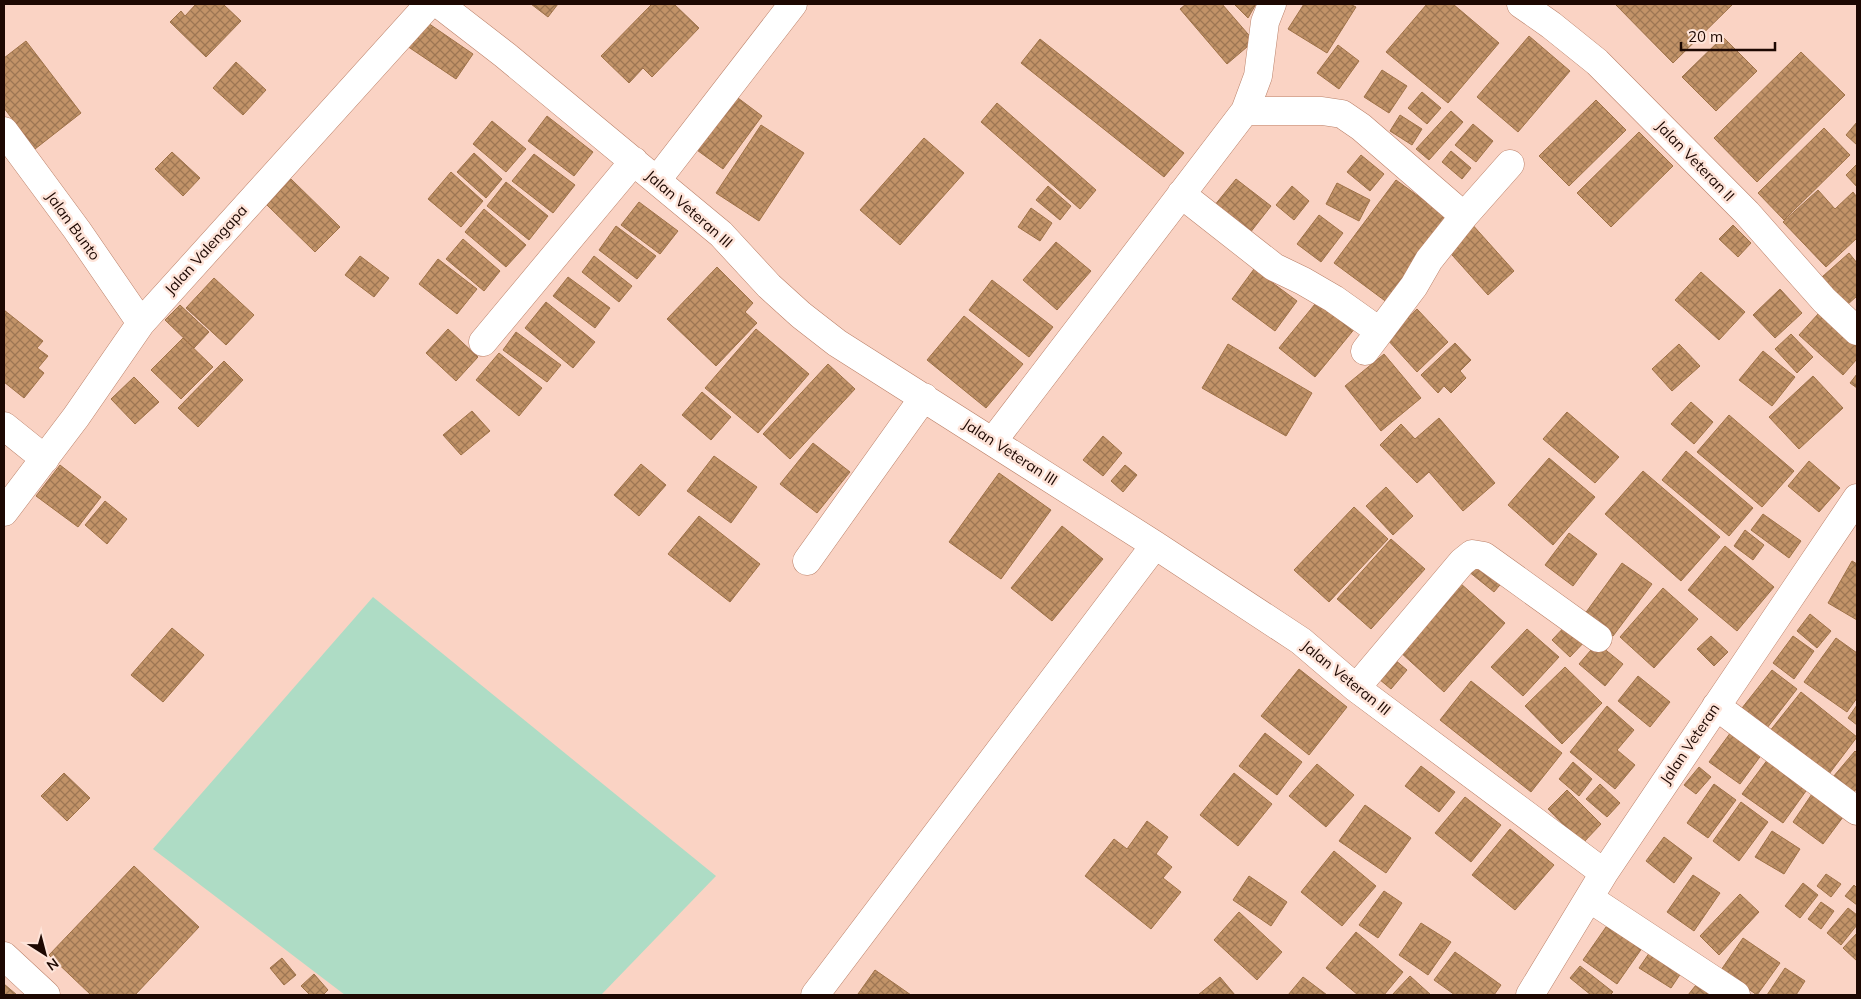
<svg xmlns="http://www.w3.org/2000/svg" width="1861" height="999" font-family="Mulish,sans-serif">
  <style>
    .park { fill: #aedcc5 }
    .building { fill: url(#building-cross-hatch); stroke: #9f7248 }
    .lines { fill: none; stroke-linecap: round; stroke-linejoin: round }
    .minor-casing { stroke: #bb8169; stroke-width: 29 }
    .minor { stroke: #fff; stroke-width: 28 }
    .labels { text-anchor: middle; stroke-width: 5; stroke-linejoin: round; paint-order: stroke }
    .street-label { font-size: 15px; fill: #1d0802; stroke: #fee4d9 }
  </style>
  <defs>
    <pattern id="building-cross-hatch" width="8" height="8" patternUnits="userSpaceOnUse" patternTransform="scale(1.25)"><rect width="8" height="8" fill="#c29368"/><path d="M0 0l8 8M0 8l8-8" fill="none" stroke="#9d7653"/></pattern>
  </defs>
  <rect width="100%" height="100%" fill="#fad3c4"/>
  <path class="park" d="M373,597L716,876L601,995H345L153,849Z"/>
  <path class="building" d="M196,4H223L241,21L206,57L170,22L181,11L185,16Z
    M531,4H558L548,17Z
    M652,4H674L699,28L652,77L643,68L629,83L601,56Z
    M1186,4H1222L1254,41L1227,64L1180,9Z
    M1234,4H1256L1248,18Z
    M1304,4H1350L1356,7L1327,53L1288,29Z
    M1427,4H1453L1499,43L1448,103L1386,52Z
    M1615,4H1733L1673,63Z
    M425,21L473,54L456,79L407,46Z
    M1529,36L1570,71L1518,132L1477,97Z
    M1723,37L1757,71L1716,111L1682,77Z
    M1040,39L1184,153L1164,177L1021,63Z
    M26,41L81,113L35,149L4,108V58Z
    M1338,45L1359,61L1339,89L1317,73Z
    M1801,52L1845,95L1757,182L1714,138Z
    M236,62L266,90L243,115L213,88Z
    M1382,70L1407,86L1389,113L1364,97Z
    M730,92L762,116L723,169L690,145Z
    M1422,92L1441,108L1427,124L1408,108Z
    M1596,100L1626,130L1569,186L1539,156Z
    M997,103L1096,190L1080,209L981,122Z
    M1451,111L1463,122L1429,160L1416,149Z
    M1400,115L1422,129L1412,145L1390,131Z
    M547,116L593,152L574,176L528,141Z
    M492,121L526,149L506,172L473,144Z
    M1857,122V145L1846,135Z
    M1473,124L1493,141L1476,162L1455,145Z
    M761,125L804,153L759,221L716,193Z
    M1824,128L1850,155L1784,220L1758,193Z
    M1639,132L1673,166L1611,227L1577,193Z
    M924,138L964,173L900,245L860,210Z
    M1451,151L1471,168L1462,179L1442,162Z
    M172,152L200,178L183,196L155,169Z
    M474,153L502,179L486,198L457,172Z
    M534,154L575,185L553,213L512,181Z
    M1361,155L1384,174L1370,191L1347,172Z
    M1857,164V187L1846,175Z
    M451,172L483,201L461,227L428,199Z
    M291,179L340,227L315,252L267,205Z
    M1236,179L1271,206L1246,238L1210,211Z
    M1396,180L1451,220L1388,303L1334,263Z
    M506,182L548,216L529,240L487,206Z
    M1337,183L1370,200L1359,221L1326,204Z
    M1048,186L1071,206L1060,220L1036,200Z
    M1292,186L1309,201L1294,220L1276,205Z
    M1818,190L1835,209L1853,192L1857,197V238L1826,267L1783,222Z
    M639,202L678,231L660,254L621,225Z
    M1031,208L1052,223L1040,241L1018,227Z
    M484,209L526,245L506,267L465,232Z
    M1319,215L1343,233L1321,262L1297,244Z
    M1470,222L1514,271L1488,295L1444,246Z
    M1733,225L1751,243L1738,257L1719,239Z
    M616,226L656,256L637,279L599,250Z
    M463,239L500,271L484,291L446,259Z
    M1056,242L1091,271L1057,310L1023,280Z
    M1849,253L1857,263V296L1847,305L1822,277Z
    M360,256L389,278L374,297L345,275Z
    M594,256L632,286L619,302L582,272Z
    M438,259L477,289L457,314L419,284Z
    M717,267L753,303L745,312L757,323L716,366L667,319Z
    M1254,269L1297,301L1275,331L1232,299Z
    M1701,272L1745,312L1719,340L1675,300Z
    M568,277L610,308L595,328L553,296Z
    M214,278L254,315L226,345L186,308Z
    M992,280L1053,327L1029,357L969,310Z
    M1780,289L1802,313L1775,338L1753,315Z
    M1320,298L1356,327L1315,377L1279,348Z
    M546,302L595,342L573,368L525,328Z
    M180,305L209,332L194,348L165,320Z
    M1417,309L1448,342L1417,372L1386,338Z
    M4,310L43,341L37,348L48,356L38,368L44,373L24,398L4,382Z
    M1819,313L1857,347V359L1843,375L1799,335Z
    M964,316L1023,364L986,408L927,360Z
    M448,329L478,357L456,381L426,353Z
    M756,329L809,374L758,433L705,388Z
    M516,332L561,365L547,382L503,350Z
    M1791,334L1813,357L1797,373L1775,349Z
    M183,338L213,367L181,399L151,370Z
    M1455,343L1471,360L1460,371L1466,378L1451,393L1444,386L1438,393L1421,375Z
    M1228,344L1312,393L1286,436L1202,388Z
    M1679,344L1700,366L1672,391L1652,369Z
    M1763,351L1795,377L1772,406L1739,380Z
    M499,353L542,388L519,416L476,380Z
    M1384,354L1421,398L1381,431L1345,386Z
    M224,361L243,380L198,427L178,408Z
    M828,364L855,389L790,459L763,434Z
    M1857,374V388L1850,383Z
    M1813,376L1843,408L1799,449L1769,417Z
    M134,377L159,402L135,424L111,399Z
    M702,392L731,417L711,440L682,415Z
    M1691,402L1713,422L1694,444L1671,424Z
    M472,411L490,431L461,455L443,435Z
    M1567,412L1619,457L1595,483L1543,439Z
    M1729,415L1794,471L1762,507L1697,452Z
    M1439,418L1495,483L1463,511L1429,472L1417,483L1380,445L1401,424L1415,439Z
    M1103,436L1122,453L1103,476L1083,460Z
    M813,443L850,472L817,513L780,484Z
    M1686,451L1753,508L1729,536L1662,480Z
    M714,456L757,487L731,523L687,491Z
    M1549,458L1595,497L1553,545L1508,505Z
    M1809,461L1840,488L1819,512L1788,486Z
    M641,464L666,485L639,516L614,495Z
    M60,465L101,497L78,527L36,496Z
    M1125,465L1137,475L1123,492L1111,481Z
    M1643,471L1720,537L1681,581L1605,514Z
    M999,473L1051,510L1001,579L949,542Z
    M1386,487L1413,516L1393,535L1366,506Z
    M105,501L127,519L107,544L85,525Z
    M1354,507L1388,539L1329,602L1294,570Z
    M1763,514L1801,541L1789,558L1751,530Z
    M699,516L760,564L730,602L668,554Z
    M1062,526L1103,559L1052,621L1011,588Z
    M1745,530L1764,545L1753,560L1734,546Z
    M1569,533L1597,554L1573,586L1545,565Z
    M1391,539L1425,569L1371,629L1337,599Z
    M1725,546L1774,587L1737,631L1688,590Z
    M1478,559L1504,580L1494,592L1468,571Z
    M1852,561L1857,564V620L1828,603Z
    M1622,563L1652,584L1613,636L1584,615Z
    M1460,583L1505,623L1444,692L1399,651Z
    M1663,588L1698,619L1654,668L1620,637Z
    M1810,614L1831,631L1817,648L1797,631Z
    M1570,621L1588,638L1570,657L1552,640Z
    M172,628L204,655L163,702L131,675Z
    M1527,629L1559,657L1523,696L1491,667Z
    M1711,636L1728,652L1714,666L1697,649Z
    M1793,636L1814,651L1794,679L1773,663Z
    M1836,638L1857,653V698L1847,712L1804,682Z
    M1597,643L1623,664L1605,686L1579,664Z
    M1388,654L1407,670L1391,689L1373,674Z
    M1565,667L1602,703L1562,744L1525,706Z
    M1299,669L1347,707L1309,755L1261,716Z
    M1772,670L1797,689L1767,728L1742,708Z
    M1638,676L1670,702L1650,727L1618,701Z
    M1471,681L1562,753L1531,792L1440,720Z
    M1801,692L1857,737L1826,778L1769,732Z
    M1857,705V725L1848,718Z
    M1607,706L1634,730L1617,750L1635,765L1615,789L1570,752Z
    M1731,732L1762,754L1740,784L1709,762Z
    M1265,733L1302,762L1277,795L1239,766Z
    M1855,751L1857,753V788L1853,793L1833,777Z
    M1771,755L1811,784L1783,823L1742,794Z
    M1573,762L1592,779L1579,796L1559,779Z
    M1317,764L1354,795L1326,827L1289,796Z
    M1421,766L1455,792L1439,812L1405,786Z
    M1699,767L1711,777L1696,794L1684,785Z
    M64,773L90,798L67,821L41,796Z
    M1234,773L1272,804L1238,846L1200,815Z
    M1600,784L1620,803L1607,817L1586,799Z
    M1714,784L1736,800L1708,838L1687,823Z
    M1567,790L1601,824L1582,844L1548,809Z
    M1814,791L1846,813L1823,844L1793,822Z
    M1465,797L1501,825L1471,862L1435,833Z
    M1741,802L1768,822L1739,861L1713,841Z
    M1365,805L1411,838L1386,873L1339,841Z
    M1147,821L1168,837L1156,854L1172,867L1163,878L1181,892L1151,929L1085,876L1114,839L1127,849Z
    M1510,829L1554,865L1515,910L1472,875Z
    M1772,831L1800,849L1784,874L1755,857Z
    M1664,837L1692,858L1674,883L1646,861Z
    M1334,851L1376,886L1342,926L1301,892Z
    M134,866L199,927L135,995H91L49,955Z
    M1826,874L1841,884L1831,897L1817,886Z
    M1693,875L1720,893L1694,931L1667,912Z
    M1249,876L1287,902L1271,926L1233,900Z
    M1803,883L1818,895L1800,918L1785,906Z
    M1854,885L1857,888V905L1845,896Z
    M1384,891L1402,903L1378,938L1359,925Z
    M1740,894L1759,912L1719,955L1700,936Z
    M1821,902L1834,911L1821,929L1808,919Z
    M1848,908L1857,915V925L1841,945L1827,933Z
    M1239,912L1282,952L1257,980L1214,940Z
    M1613,917L1647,941L1617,984L1583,960Z
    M1421,923L1451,942L1428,975L1399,955Z
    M1356,932L1403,972L1384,995H1358L1326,968Z
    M1857,933V961L1843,948Z
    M1743,938L1780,963L1757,995L1721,970Z
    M1652,949L1683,970L1671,988L1639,968Z
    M1455,952L1501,985L1494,995H1455L1434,980Z
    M282,958L296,975L284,985L270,968Z
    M1580,966L1613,992L1610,995H1591L1570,978Z
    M1785,968L1805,981L1796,995H1767Z
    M875,970L911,995L858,994Z
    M314,974L328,990L323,995H310L301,986Z
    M1410,976L1431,995H1392Z
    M1220,977L1235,995H1198Z
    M1303,977L1327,995H1288Z
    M1700,980L1718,995H1688Z
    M4,984L17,995H4Z"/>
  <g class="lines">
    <defs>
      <path id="minor" d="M439,4L505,55L721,234L769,286L801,315L837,343L1155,545L1301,641L1356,688L1604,873
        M1521,4L1551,25L1597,62L1747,213L1824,300L1857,331
        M1245,111H1322L1342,114L1361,127L1464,216
        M4,131L77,230L141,323
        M657,180L793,4
        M1181,194L1274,267L1303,281L1334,299L1379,331
        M483,342L634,161
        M1365,351L1414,286L1429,260L1464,216L1510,164
        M4,426L45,459
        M993,441L1245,111L1258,76L1265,22L1272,4
        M4,512L76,417L141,323L429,4
        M807,561L924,397
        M1356,688L1462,562L1472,554L1484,556L1598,638
        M1716,706L1857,811
        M1589,898L1736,995
        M4,956L46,995
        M815,995L1155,545
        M1530,995L1604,873L1857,498"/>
    </defs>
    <use href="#minor" class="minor-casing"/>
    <use href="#minor" class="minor"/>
  </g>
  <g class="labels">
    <g class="street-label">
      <text transform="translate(1695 161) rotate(46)" y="5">Jalan Veteran II</text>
      <text transform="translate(689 209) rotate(41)" y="5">Jalan Veteran III</text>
      <text transform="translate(73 226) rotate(54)" y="5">Jalan Bunto</text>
      <text transform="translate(206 250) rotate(-48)" y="5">Jalan Valengapa</text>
      <text transform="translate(1010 452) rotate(33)" y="5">Jalan Veteran III</text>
      <text transform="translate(1346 678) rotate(39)" y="5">Jalan Veteran III</text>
      <text transform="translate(1690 744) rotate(-56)" y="5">Jalan Veteran</text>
    </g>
  </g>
  <rect width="1861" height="999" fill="none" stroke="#1d0802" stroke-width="10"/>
  <g transform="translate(45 954) rotate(144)" stroke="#fee4d9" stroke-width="4" paint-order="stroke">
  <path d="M0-4L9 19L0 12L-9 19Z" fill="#1d0802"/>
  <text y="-8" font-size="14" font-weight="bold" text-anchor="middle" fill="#1d0802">N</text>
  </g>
  <path d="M1681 42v8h94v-8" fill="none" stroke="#1d0802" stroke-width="2.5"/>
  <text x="1688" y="42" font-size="15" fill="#1d0802" stroke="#fee4d9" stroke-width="4" paint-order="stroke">20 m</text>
</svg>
